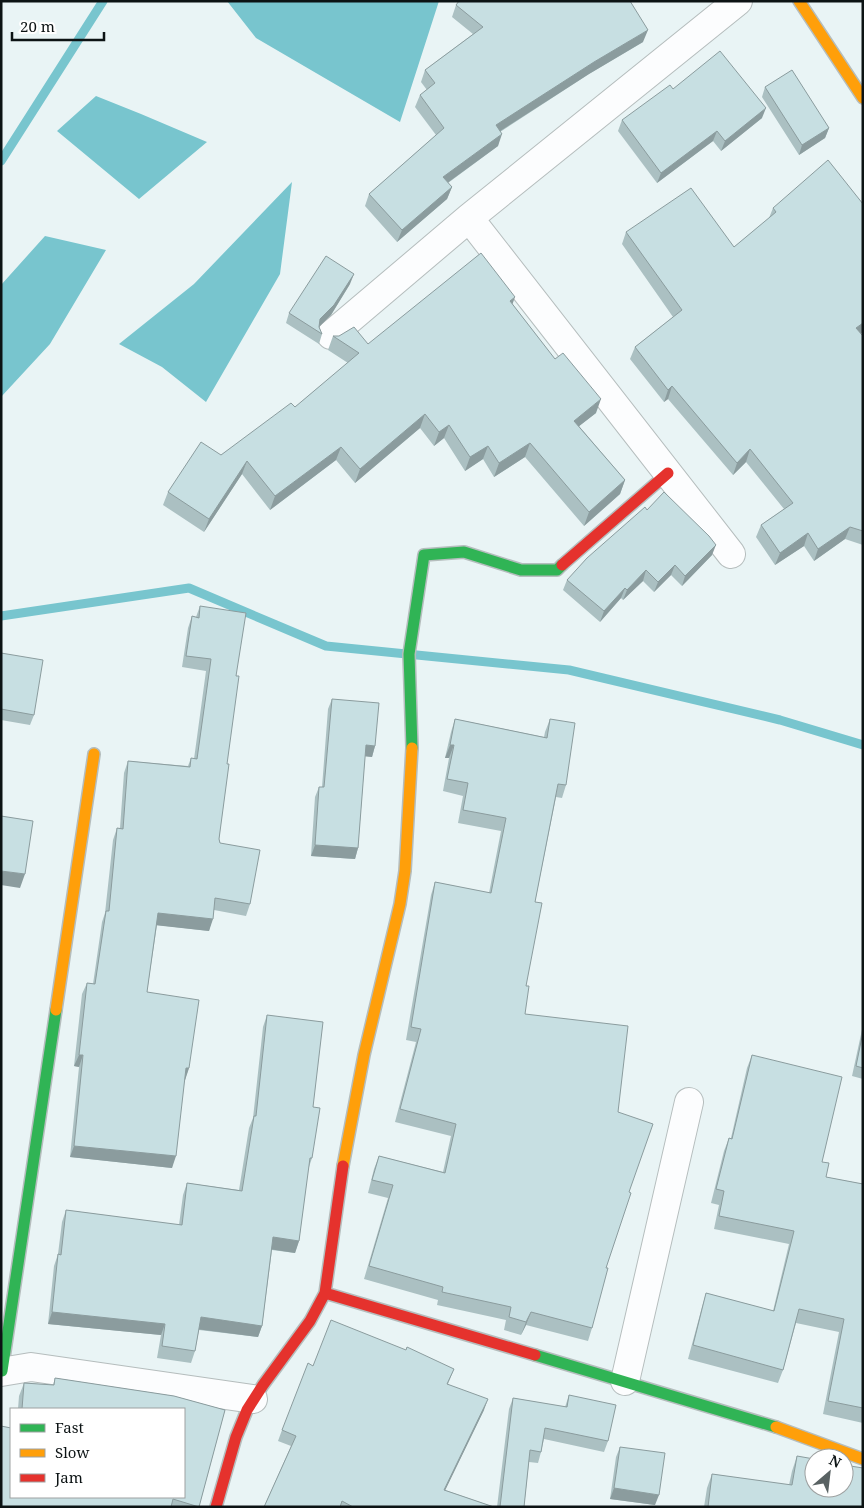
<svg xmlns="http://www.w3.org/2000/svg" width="864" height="1508" font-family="'Noto Serif',serif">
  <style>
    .water { fill: #78c5ce }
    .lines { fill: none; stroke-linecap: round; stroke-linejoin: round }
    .stream { stroke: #78c5ce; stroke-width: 9 }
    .street-casing { stroke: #b5bdbd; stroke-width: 30 }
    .fast-casing { stroke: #b5bdbd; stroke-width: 14 }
    .slow-casing { stroke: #b5bdbd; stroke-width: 14 }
    .jam-casing { stroke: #b5bdbd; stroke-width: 14 }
    .street { stroke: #fcfdfe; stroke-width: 28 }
    .fast { stroke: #30b455; stroke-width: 11 }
    .slow { stroke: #ff9f0a; stroke-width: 11 }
    .jam { stroke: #e5322d; stroke-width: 11 }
    .wall { fill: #abc0c2 }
    .shaded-wall { fill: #8b9c9e }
    .building { fill: #c7dfe2; stroke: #8b9c9e }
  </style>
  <rect width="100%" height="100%" fill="#e9f4f5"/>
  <path class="water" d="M227,1H439L400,122L256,38Z
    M96,96L141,114L207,142L139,199L57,131Z
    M292,182L280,274L206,402L162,367L119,344L194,284Z
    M45,236L106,250L50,344L1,397V285Z"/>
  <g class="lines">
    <path class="stream" d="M1,161L103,1
      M1,616L189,588L326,646L569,670L780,720L863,745"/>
    <defs>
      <path id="street" d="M469,218L731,554
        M331,335L469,218L738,1
        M1,1372L31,1367L253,1399
        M625,1381L689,1102"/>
      <path id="fast" d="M412,748L409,654L424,555L464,552L521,570H557L562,565
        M535,1355L776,1427
        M2,1371L56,1010"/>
      <path id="slow" d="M799,1L863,98
        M56,1010L94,754
        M343,1166L364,1055L400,904L405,871L412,748
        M776,1427L863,1459"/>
      <path id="jam" d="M562,565L668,473
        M325,1293L535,1355
        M216,1507L236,1437L247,1410L263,1385L310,1321L325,1293L343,1166"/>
    </defs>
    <use href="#street" class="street-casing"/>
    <use href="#fast" class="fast-casing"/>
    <use href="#slow" class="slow-casing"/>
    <use href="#jam" class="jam-casing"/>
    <use href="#street" class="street"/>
    <use href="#fast" class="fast"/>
    <use href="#slow" class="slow"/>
    <use href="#jam" class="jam"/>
  </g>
  <path class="wall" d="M456,5L643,42L589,74L500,132L498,146L448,183L452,187L447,199L397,242L365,206L369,194L436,135L415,107L420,95L427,90L421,82L425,70L473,34L452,17Z
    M765,87L829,128L825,138L799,155L762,97Z
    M673,89L762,118L721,151L713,141L657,183L618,131L622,120Z
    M863,204V332L861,333L863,336V545L845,539L814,561L804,546L775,565L756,537L761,525L784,509L746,462L733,475L668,399L664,402L630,359L635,347L673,317L622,244L626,232L734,247L769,218L773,208Z
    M350,284L331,315L319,326L322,334L319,344L286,323L289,313Z
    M513,305L596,413L579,426L625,480L620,494L584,526L525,457L494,477L483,459L465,471L444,438L434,446L420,428L355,483L336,460L270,510L242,474L204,532L163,505L168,492L221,455L295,407L348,363L328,350L333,336L368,344Z
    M647,510L712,555L682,586L671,575L654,592L643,581L623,600L621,598L600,622L563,590L567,580Z
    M200,606L236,676L219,839L220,843L250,904L246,916L214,910L209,931L157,925L147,992L189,1068L185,1080H184L172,1168L70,1157L79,1067L74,1066L82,994L87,983L93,984L102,922L105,913L113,840L117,828H120L124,773L128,761L188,766L191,758L194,759L206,671L182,667L188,628L192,616L196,617Z
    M1,653L34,715L30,725L1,720Z
    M332,699L375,746L372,757L365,756L358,848L355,859L311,856L315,797L319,787H322L328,709Z
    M455,719L544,737L545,732L550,719L566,785L562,798L556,797L535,902L526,986L525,1014L618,1112L629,1192L606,1268L592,1328L588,1341L526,1325L521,1335L504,1330L506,1320L437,1305L438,1300L364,1279L388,1198L368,1193L374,1169L379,1156L443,1172L451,1136L395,1122L416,1042L406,1040L431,895L435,882L489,893L501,831L458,823L463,796L443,791L449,758H445L451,732Z
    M267,1015L313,1107L312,1158L308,1170L299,1241L295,1253L272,1250L262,1326L258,1337L199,1330L195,1351L191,1363L157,1358L161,1335L48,1324L54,1266L58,1254L62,1222L66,1210L179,1225L183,1195L187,1183L239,1190L249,1128L253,1118L263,1027Z
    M863,1025V1079L852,1076Z
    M752,1055L822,1162L826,1177L863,1184V1423L823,1414L839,1332L796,1323L783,1370L778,1383L688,1359L702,1307L706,1293L773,1311L789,1244L714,1229L719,1205L711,1203L724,1151L729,1138H731L747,1068Z
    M313,1366L454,1369L448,1384L484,1410L445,1490L494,1507H264L291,1446L278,1441L282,1430Z
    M55,1378L174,1396L225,1410L199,1507H1V1426L11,1428V1497H184V1409H18L19,1396L24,1383L53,1385Z
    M569,1395L608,1441L604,1452L544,1439L541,1452L538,1463L529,1462L524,1507H497L509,1409L513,1398L565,1407Z
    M620,1447L655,1505L610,1499L616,1457Z
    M797,1456L863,1507H704L707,1488L712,1474L789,1485L792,1471Z"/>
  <path class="shaded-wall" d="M648,30L643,42L589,74L491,137L496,125L594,62Z
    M766,108L762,118L721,151L725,141Z
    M829,128L825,138L799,155L802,145Z
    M717,131L713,141L657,183L661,173Z
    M502,134L498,146L439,189L443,177Z
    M452,187L447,199L397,242L402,230Z
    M354,274L350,284L331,315L317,329L320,319Z
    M515,297L510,311V301Z
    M863,323V332L852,341L856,328Z
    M672,386L668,399L664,402L668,390Z
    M601,399L596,413L569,434L574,421Z
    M425,414L420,428L355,483L360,469Z
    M449,425L444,438L434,446L439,432Z
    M530,443L525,457L494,477L499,463Z
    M488,446L483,459L465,471L470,457Z
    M341,447L336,460L270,510L275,496Z
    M750,449L746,462L733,475L737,463Z
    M247,461L242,474L204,532L209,519Z
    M625,480L620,494L584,526L589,512Z
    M850,527L845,539L814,561L818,549Z
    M808,533L804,546L775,565L780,553Z
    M716,545L712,555L682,586L685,576Z
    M675,565L671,575L654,592L658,582Z
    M646,570L643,581L623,600L627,590Z
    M625,588L621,598L600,622L604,611Z
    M366,745L375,746L372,757L362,756Z
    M450,745H454L449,758H445Z
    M315,845L358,848L355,859L311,856Z
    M1,871L25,874L20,888L1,885Z
    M158,913L213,919L209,931L154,925Z
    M79,1055H83L79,1067L74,1066Z
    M186,1068H189L185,1080L181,1079Z
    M74,1146L176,1156L172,1168L70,1157Z
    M273,1237L299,1241L295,1253L269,1249Z
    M52,1312L165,1324L161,1335L48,1324Z
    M531,1312L526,1325L521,1335L526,1322Z
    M201,1317L262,1326L258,1337L196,1329Z
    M488,1399L484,1410L440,1501L444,1490Z
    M614,1488L659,1495L655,1505L610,1499Z"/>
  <path class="building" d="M459,1H630L648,30L594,62L496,125L502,134L443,177L452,187L402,230L369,194L444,128L420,95L435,83L425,70L483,27L456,5Z
    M720,51L766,108L725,141L717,131L661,173L622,120L670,85L673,89Z
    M792,70L829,128L802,145L765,87Z
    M828,160L863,204V323L856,328L863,336V531L850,527L818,549L808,533L780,553L761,525L793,503L750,449L737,463L672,386L668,390L635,347L682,310L626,232L691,188L734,247L776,212L773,208Z
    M481,253L515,297L510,301L555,359L563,353L601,399L574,421L625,480L589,512L530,443L499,463L488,446L470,457L449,425L439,432L425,414L360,469L341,447L275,496L247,461L209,519L168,492L201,442L221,455L291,403L295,407L359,353L333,336H339L354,327L368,344Z
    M326,256L354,274L334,305L320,319L319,327L322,334L289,313Z
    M664,492L709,536L716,545L685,576L675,565L658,582L646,570L627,590L625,588L604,611L567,580L587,558L645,507L647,510Z
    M200,606L246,613L236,676H239L227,764H229L219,839L220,843L260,850L250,904L215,898L213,919L158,913L147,992L199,1000L189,1068H186L176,1156L74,1146L83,1055H79L87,983L95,984L106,911H109L117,828L123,829L128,761L190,767L191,758L197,759L211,659L186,656L192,616L199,618Z
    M1,653L43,660L34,715L1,709Z
    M332,699L379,703L375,746L366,745L358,848L315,845L319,787H324Z
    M455,719L547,738L550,719L575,723L566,785L558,784L535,902L542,903L526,986H529L525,1014L628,1026L618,1112L653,1124L629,1192L631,1193L606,1268H608L592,1328L531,1312L526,1322L509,1317L511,1307L442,1292L443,1287L369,1266L393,1185L372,1180L379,1156L445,1173L456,1124L400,1109L421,1029L411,1027L435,882L491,893L506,818L463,810L468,783L447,779L454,745H450Z
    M1,816L33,821L25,874L1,871Z
    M267,1015L323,1022L313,1107L320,1108L312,1158H310L299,1241L273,1237L262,1326L201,1317L195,1351L162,1346L165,1324L52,1312L58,1254L61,1255L66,1210L182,1225L187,1183L242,1191L254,1116H256Z
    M863,1032V1068L856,1066Z
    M752,1055L842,1077L822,1162L829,1163L826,1177L863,1184V1408L828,1401L844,1319L799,1309L783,1370L693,1345L706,1293L774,1311L794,1231L719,1216L724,1191L716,1189L729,1138L732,1139Z
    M331,1320L406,1350L407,1347L454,1369L447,1384L488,1399L444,1490L494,1507H353L342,1501L340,1507H264L296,1436L282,1430L308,1363L313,1366Z
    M55,1378L174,1396L225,1410L199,1507L173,1499L171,1507H1V1426L11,1428V1497H184V1409H22L24,1383L54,1385Z
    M569,1395L616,1405L608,1441L545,1428L541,1452L530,1450L524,1507H500L513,1398L567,1407Z
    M620,1447L665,1453L659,1495L614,1488Z
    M797,1456L814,1459V1488H844V1465L863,1468V1507H708L712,1474L792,1485Z"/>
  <rect width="864" height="1508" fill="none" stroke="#0c1314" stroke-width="5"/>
  <rect x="10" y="1408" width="175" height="90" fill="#ffffff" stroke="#9ea1a1"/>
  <rect x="20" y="1424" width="25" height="8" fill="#30b455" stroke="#9ea1a1"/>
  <text x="55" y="1433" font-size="15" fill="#0c1314">Fast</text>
  <rect x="20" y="1449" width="25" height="8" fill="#ff9f0a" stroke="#9ea1a1"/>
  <text x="55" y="1458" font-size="15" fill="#0c1314">Slow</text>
  <rect x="20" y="1474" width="25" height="8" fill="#e5322d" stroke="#9ea1a1"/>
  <text x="55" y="1483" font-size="15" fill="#0c1314">Jam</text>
  <g transform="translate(829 1473) rotate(28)"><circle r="24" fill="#ffffff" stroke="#9ea1a1"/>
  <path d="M0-4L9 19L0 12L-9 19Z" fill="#596263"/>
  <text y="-8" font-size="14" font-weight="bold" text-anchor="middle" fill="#0c1314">N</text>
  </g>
  <path d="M12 32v8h92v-8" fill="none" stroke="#0c1314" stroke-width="2.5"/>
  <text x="20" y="32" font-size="15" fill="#0c1314" stroke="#ffffff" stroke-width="4" paint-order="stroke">20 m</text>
</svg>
